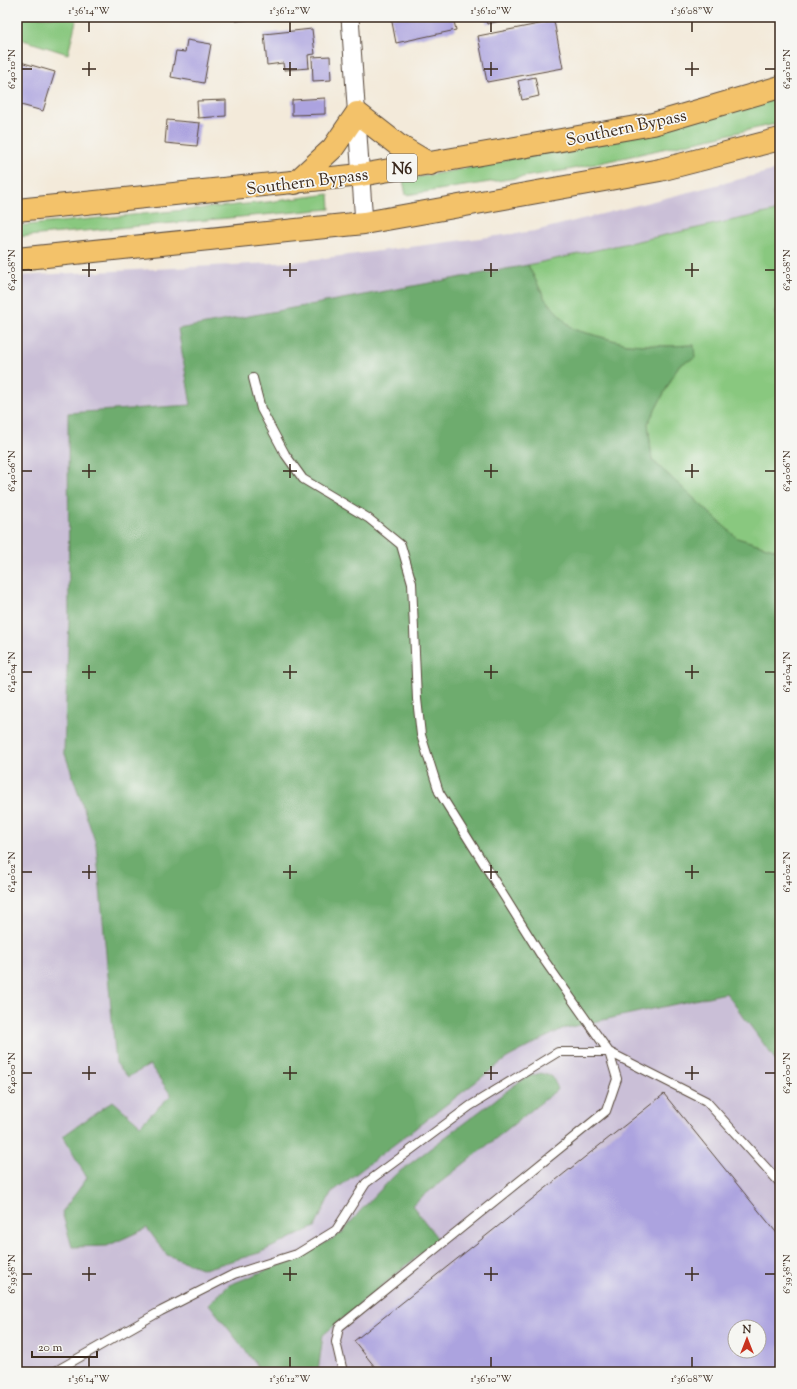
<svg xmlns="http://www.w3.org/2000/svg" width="797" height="1389" font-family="'Sorts Mill Goudy',serif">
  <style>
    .industrial { fill: #cabfd7; fill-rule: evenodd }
    .green { fill: #89c87f; stroke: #62794e }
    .forest { fill: #6eac6e; stroke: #546b46 }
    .building { fill: #aca3df; fill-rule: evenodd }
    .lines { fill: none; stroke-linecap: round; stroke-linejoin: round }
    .lane-casing { stroke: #57473a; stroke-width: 10 }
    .street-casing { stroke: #57473a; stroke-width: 19 }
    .highway-casing { stroke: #57473a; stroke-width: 24 }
    .lane { stroke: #fff; stroke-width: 8 }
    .street { stroke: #fff; stroke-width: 17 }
    .highway { stroke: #f3c26a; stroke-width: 22 }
    .ticks { fill: none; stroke: #3b2a1e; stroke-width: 1.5 }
    .labels { text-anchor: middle; stroke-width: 3.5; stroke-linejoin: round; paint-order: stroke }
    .shield { fill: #f6f6f2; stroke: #73675e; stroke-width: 1 }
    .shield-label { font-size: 16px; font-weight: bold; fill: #3b2a1e }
    .street-label { font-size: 17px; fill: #3b2a1e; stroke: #f6f6f2 }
    .neatline { fill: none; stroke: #3b2a1e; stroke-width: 1.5 }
    .ticks-label { font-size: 10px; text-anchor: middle; fill: #3b2a1e }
  </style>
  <rect width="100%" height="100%" fill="#f6f6f2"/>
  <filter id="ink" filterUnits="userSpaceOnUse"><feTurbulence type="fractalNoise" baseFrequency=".025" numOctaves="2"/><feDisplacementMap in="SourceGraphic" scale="8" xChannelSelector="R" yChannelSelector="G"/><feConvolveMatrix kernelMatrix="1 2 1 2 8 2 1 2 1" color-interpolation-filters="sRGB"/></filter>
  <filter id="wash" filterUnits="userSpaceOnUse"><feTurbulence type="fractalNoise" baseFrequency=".012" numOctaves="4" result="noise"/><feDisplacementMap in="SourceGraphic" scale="16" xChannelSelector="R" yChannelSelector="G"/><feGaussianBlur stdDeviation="0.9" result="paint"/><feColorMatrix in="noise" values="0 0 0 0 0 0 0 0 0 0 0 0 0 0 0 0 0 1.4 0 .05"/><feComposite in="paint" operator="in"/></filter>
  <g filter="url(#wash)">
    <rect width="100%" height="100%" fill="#f3eada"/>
    <path class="industrial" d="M780,169V1372H17V276L294,262L535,231ZM735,1327H759V1351H735Z"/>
    <path class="green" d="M17,17H77L68,54L17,38Z
      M780,85V123L568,170L406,195L403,180L494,163Z
      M329,194L330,209L17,237V226L268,202Z
      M780,210V305L774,312L780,328V455L779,458L780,462V551L737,538L652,460L648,423L679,365L694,345L667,346L627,344L572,329L545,299L528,265Z"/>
    <path class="forest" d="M528,265L545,299L572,329L627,344L667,346L694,345L695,358L679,365L648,423L652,460L737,538L780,551V1066L726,993L562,1029L507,1058L331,1193L315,1227L259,1253L204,1269L167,1255L147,1228L107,1246L72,1247L62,1212L87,1178L63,1136L113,1101L140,1125L171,1095L150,1065L128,1077L116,1063L96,844L64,751L69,621L68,413L191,405L178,329Z
      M780,305V328L774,312Z
      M541,1073L552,1076L558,1089L412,1205L438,1239L323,1335L318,1372H262L209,1304L229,1285L300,1257L342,1233L361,1210L395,1175L516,1084L530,1076Z"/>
    <g id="blocks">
      <path class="building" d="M235,17H261V18L236,21Z
        M391,17H453L456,30L396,43Z
        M485,17H513V18L487,24Z
        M554,21L563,68L487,82L478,36Z
        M312,29L315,54L308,55L309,68L284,70L283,63L267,65L264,34Z
        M187,40L211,44L204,83L171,77L176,51L185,52Z
        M330,56L331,80L313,81L312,57Z
        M17,61L55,72L43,111L17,104Z
        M535,77L539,96L522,100L518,81Z
        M325,98V114L292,115V100Z
        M226,100V116L198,118L197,101Z
        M167,120L200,123L197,146L165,143Z
        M664,1094L780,1237V1372H379L354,1341ZM735,1327H759V1351H735Z"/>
    </g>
  </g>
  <g filter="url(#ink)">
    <use href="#blocks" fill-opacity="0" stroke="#57473a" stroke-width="1"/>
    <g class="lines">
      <defs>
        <path id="lane" d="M253,378L261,409L285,454L303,479L368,518L401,545L412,583L417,699L421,735L439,792L542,957L609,1052L617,1079L606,1111L339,1327L336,1342L343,1372
          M54,1372L161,1311L234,1274L297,1254L336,1230L366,1183L470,1106L558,1052H609L706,1101L780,1183"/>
        <path id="street" d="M350,17L364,223"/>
        <path id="highway" d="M295,183L333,148L357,113L398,145L430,164
          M17,210L361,175L653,124L780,87
          M17,259L364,223L660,170L780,139"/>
      </defs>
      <use href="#lane" class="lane-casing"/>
      <use href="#street" class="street-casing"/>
      <use href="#highway" class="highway-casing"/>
      <use href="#lane" class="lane"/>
      <use href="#street" class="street"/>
      <use href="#highway" class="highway"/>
    </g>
  </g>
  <path class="ticks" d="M89,22V32M290,22V32M491,22V32M692,22V32M89,62V76M290,62V76M491,62V76M692,62V76M22,69H32M82,69H96M283,69H297M484,69H498M685,69H699M765,69H775M89,263V277M290,263V277M491,263V277M692,263V277M22,270H32M82,270H96M283,270H297M484,270H498M685,270H699M765,270H775M89,464V478M290,464V478M491,464V478M692,464V478M22,471H32M82,471H96M283,471H297M484,471H498M685,471H699M765,471H775M89,665V679M290,665V679M491,665V679M692,665V679M22,672H32M82,672H96M283,672H297M484,672H498M685,672H699M765,672H775M89,865V879M290,865V879M491,865V879M692,865V879M22,872H32M82,872H96M283,872H297M484,872H498M685,872H699M765,872H775M89,1066V1080M290,1066V1080M491,1066V1080M692,1066V1080M22,1073H32M82,1073H96M283,1073H297M484,1073H498M685,1073H699M765,1073H775M89,1267V1281M290,1267V1281M491,1267V1281M692,1267V1281M22,1274H32M82,1274H96M283,1274H297M484,1274H498M685,1274H699M765,1274H775M89,1357V1367M290,1357V1367M491,1357V1367M692,1357V1367"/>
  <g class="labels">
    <rect class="shield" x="387" y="154" width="30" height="28" rx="3"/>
    <g class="shield-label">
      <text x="402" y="174">N6</text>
    </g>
    <g class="street-label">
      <text transform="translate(626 127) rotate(-12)" y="6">Southern Bypass</text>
      <text transform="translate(307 181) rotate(-7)" y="6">Southern Bypass</text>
    </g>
  </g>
  <rect width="797" height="1389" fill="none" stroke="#f6f6f2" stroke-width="44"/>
  <g transform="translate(747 1339)"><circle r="19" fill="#f6f6f2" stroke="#aba49d"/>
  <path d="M0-3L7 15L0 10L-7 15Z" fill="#c8321e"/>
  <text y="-6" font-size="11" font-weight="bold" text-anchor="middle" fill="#3b2a1e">N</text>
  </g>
  <path d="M32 1351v6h65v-6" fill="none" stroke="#3b2a1e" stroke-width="2"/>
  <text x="38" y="1351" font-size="12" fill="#3b2a1e" stroke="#f6f6f2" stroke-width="3" paint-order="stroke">20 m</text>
  <rect x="22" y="22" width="753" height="1345" class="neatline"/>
  <g class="ticks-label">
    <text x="89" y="14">1°36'14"W</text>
    <text x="290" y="14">1°36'12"W</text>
    <text x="491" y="14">1°36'10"W</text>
    <text x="692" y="14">1°36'08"W</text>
    <text transform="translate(11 69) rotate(-90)" y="4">6°40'10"N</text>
    <text transform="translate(786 69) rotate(-90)" y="4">6°40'10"N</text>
    <text transform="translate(11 270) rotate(-90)" y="4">6°40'08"N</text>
    <text transform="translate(786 270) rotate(-90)" y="4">6°40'08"N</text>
    <text transform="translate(11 471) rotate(-90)" y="4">6°40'06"N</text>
    <text transform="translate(786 471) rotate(-90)" y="4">6°40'06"N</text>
    <text transform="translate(11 672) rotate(-90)" y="4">6°40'04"N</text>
    <text transform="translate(786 672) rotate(-90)" y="4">6°40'04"N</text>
    <text transform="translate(11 872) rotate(-90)" y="4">6°40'02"N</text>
    <text transform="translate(786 872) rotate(-90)" y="4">6°40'02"N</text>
    <text transform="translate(11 1073) rotate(-90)" y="4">6°40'00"N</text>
    <text transform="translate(786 1073) rotate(-90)" y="4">6°40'00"N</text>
    <text transform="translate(11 1274) rotate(-90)" y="4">6°39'58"N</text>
    <text transform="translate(786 1274) rotate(-90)" y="4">6°39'58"N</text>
    <text x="89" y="1382">1°36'14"W</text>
    <text x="290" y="1382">1°36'12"W</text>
    <text x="491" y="1382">1°36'10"W</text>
    <text x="692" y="1382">1°36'08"W</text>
  </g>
</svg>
